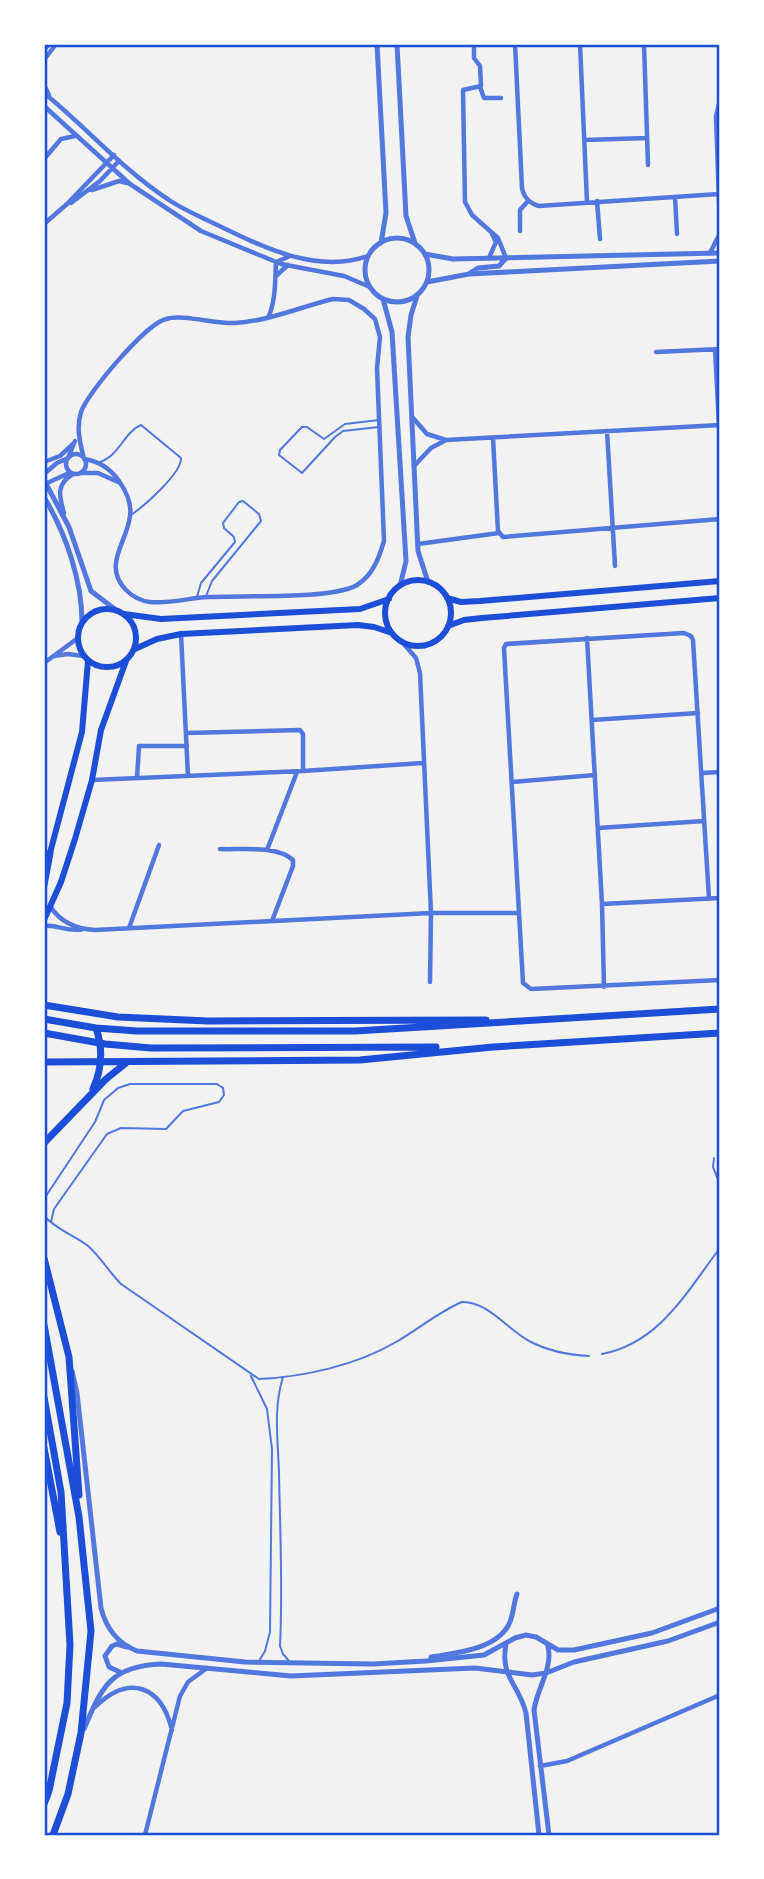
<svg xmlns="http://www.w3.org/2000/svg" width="764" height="1879" font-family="Ubuntu,sans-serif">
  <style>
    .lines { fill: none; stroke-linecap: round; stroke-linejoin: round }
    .service { stroke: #5277de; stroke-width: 2 }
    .minor { stroke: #5277de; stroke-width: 4.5 }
    .tertiary { stroke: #5277de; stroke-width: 5 }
    .secondary { stroke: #1d4ed8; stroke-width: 6 }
    .primary { stroke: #1d4ed8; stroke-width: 7 }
    .neatline { fill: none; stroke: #1d4ed8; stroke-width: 2.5 }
  </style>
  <rect width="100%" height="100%" fill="#f2f2f2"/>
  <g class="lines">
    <path class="service" d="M379,420L345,424L324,439L307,427H302L280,450L279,455L302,473L335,437L343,431L379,427
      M100,462C120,455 124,432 141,425L181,458C182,473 144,506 131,515
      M197,597L201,583L235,542L234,537L224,528L223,523L239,502L243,501L259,514L261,521L212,581L206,596
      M714,1158L713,1167L720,1184
      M44,1199L95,1122L104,1100L118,1088L130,1084H217L223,1088L224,1095L219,1102L183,1111L166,1129L121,1128L107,1134L54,1209L51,1222
      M44,1216C56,1229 73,1235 87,1245C100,1256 109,1272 121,1284L259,1379C304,1377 357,1365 396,1342C417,1330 440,1311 462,1302C487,1301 507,1329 529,1341C548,1351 568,1355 589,1356
      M602,1354C660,1343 687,1291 720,1248
      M251,1376L267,1409L272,1449L270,1632L265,1651L259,1661
      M283,1377C273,1409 278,1440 279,1473C280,1530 283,1588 280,1646L283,1654L289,1661"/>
    <path class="minor" d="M474,44V58L480,66L481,86L463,90L465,202L472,215L498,238L506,258
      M515,44L522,188C524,198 529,203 539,206L719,194
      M580,44L587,202
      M644,44L648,165
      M44,50L49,44
      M44,60L56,44
      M44,85L49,95
      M480,87L484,98H501
      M44,93C86,127 123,170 169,200C182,209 197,215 211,222C258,245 316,275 368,256
      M720,100L716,116L720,230
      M44,106L130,184L201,231L281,264L344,276L370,287
      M584,140L647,138
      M44,159L61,139L75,136
      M92,190L119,181L127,183
      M675,197L677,234
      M597,201L600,239
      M71,203L100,181L119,161
      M44,224L67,204L114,155
      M520,231V210L528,201
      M710,253L720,233
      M489,258L496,242L492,234
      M277,275L288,265
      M333,299L349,300L364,309L375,319L380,337L377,368L384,541C379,558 373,575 357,585C332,600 241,595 208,597C189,598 169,604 150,602C141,601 133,597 126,590C102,565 127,543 130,516C132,503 126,491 119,481C110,468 98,461 84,459C80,442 76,429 81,412C88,392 146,324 166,319C182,314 216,324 235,323C269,321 300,307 333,299Z
      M268,318C276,301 275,280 276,262L288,257
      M715,349L719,425
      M656,352L720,349
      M413,418L427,434L446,440L720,425
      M607,431L615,566
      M493,438L498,531L503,537L720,519
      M66 464a10 10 0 1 1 20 0a10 10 0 1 1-20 0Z
      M44,462L60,456L73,444
      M414,466L431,448L446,440
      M80,473H98L118,482
      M44,474L57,463L68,458L75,441
      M45,484L69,473
      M64,513C59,496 56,484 73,474
      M418,544L499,533
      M181,634L188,776
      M587,638L602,904L604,987
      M403,643L416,658L420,673L431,913L430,982
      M54,656L68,654L83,656
      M44,663L78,638
      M592,720L698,713
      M186,733L300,730L303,734V771
      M702,773L720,772
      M137,778L139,746H187
      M92,780L303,771L423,763
      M512,782L595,775
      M598,828L704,821
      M220,849C242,850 276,845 293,860V866L272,921
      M267,850L297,772
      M709,899L693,640L691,636L684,633L506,644L504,648L523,983L531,989L720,980
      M602,904L720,898
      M50,906C60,922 77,929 95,930L431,913H519
      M44,926C58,924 68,933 83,929
      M129,928L159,845
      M95,1707C129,1674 161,1685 172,1730
      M540,1766L567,1761L720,1695
      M145,1835L180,1696L188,1682L207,1668"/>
    <path class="tertiary" d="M377,44L386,213L381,243
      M397,44L406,216L415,243
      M365 270a32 32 0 1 1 64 0a32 32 0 1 1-64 0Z
      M425,254L453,259L720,253
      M470,273L478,268L499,266L506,258
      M427,282L469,274L720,261
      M417,296L411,315L408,337L418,551L428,582
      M383,299L392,332L406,561L400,586
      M44,480L69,527L91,591L116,610
      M44,497C66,534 82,580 82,623
      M72,1371L77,1393L101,1608C106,1628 117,1643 137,1651L245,1662L373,1664L426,1661L484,1655L515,1638L526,1635L536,1637L558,1650H574L652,1633L720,1608
      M506,1644C500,1678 518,1682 526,1713L539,1835
      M548,1646C553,1669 537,1688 534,1710L549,1835
      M431,1657C455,1653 494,1650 508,1626C514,1616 513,1604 517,1594
      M120,1672L109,1667L105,1656L112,1646L117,1644L127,1647
      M84,1729C102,1686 111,1666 161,1664L291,1676L475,1668L532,1675L546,1673L574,1662L668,1641L720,1622"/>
    <path class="secondary" d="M385 613a33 33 0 1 1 66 0a33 33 0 1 1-66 0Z
      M447,598L461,602L480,601L720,581
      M78 638a29 29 0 1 1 58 0a29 29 0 1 1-58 0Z
      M124,614L161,619L360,609L389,599
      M448,626L464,620L482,618L720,598
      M135,649L157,639L181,634L358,625L374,627L392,633
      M44,867L50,853L82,732L88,661
      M44,920L61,882L75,839L92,780L101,730L126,661"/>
    <path class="primary" d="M44,885L50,853
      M44,1005L118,1017L208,1021L486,1020
      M44,1019L96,1028L137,1031H355L720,1009
      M44,1033L105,1044L151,1048L436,1047
      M44,1062L360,1060L493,1047L720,1033
      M93,1089C102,1069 103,1048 96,1028
      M44,1143L106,1079L126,1063
      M44,1258L69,1357L79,1495
      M44,1325L79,1517L91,1631L81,1733L68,1794L53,1835
      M44,1397L61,1492L70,1645L67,1703L49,1791L44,1804
      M44,1448L60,1532"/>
  </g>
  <rect width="764" height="1879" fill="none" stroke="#ffffff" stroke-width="91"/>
  <rect x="46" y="46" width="672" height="1788" class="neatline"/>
</svg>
